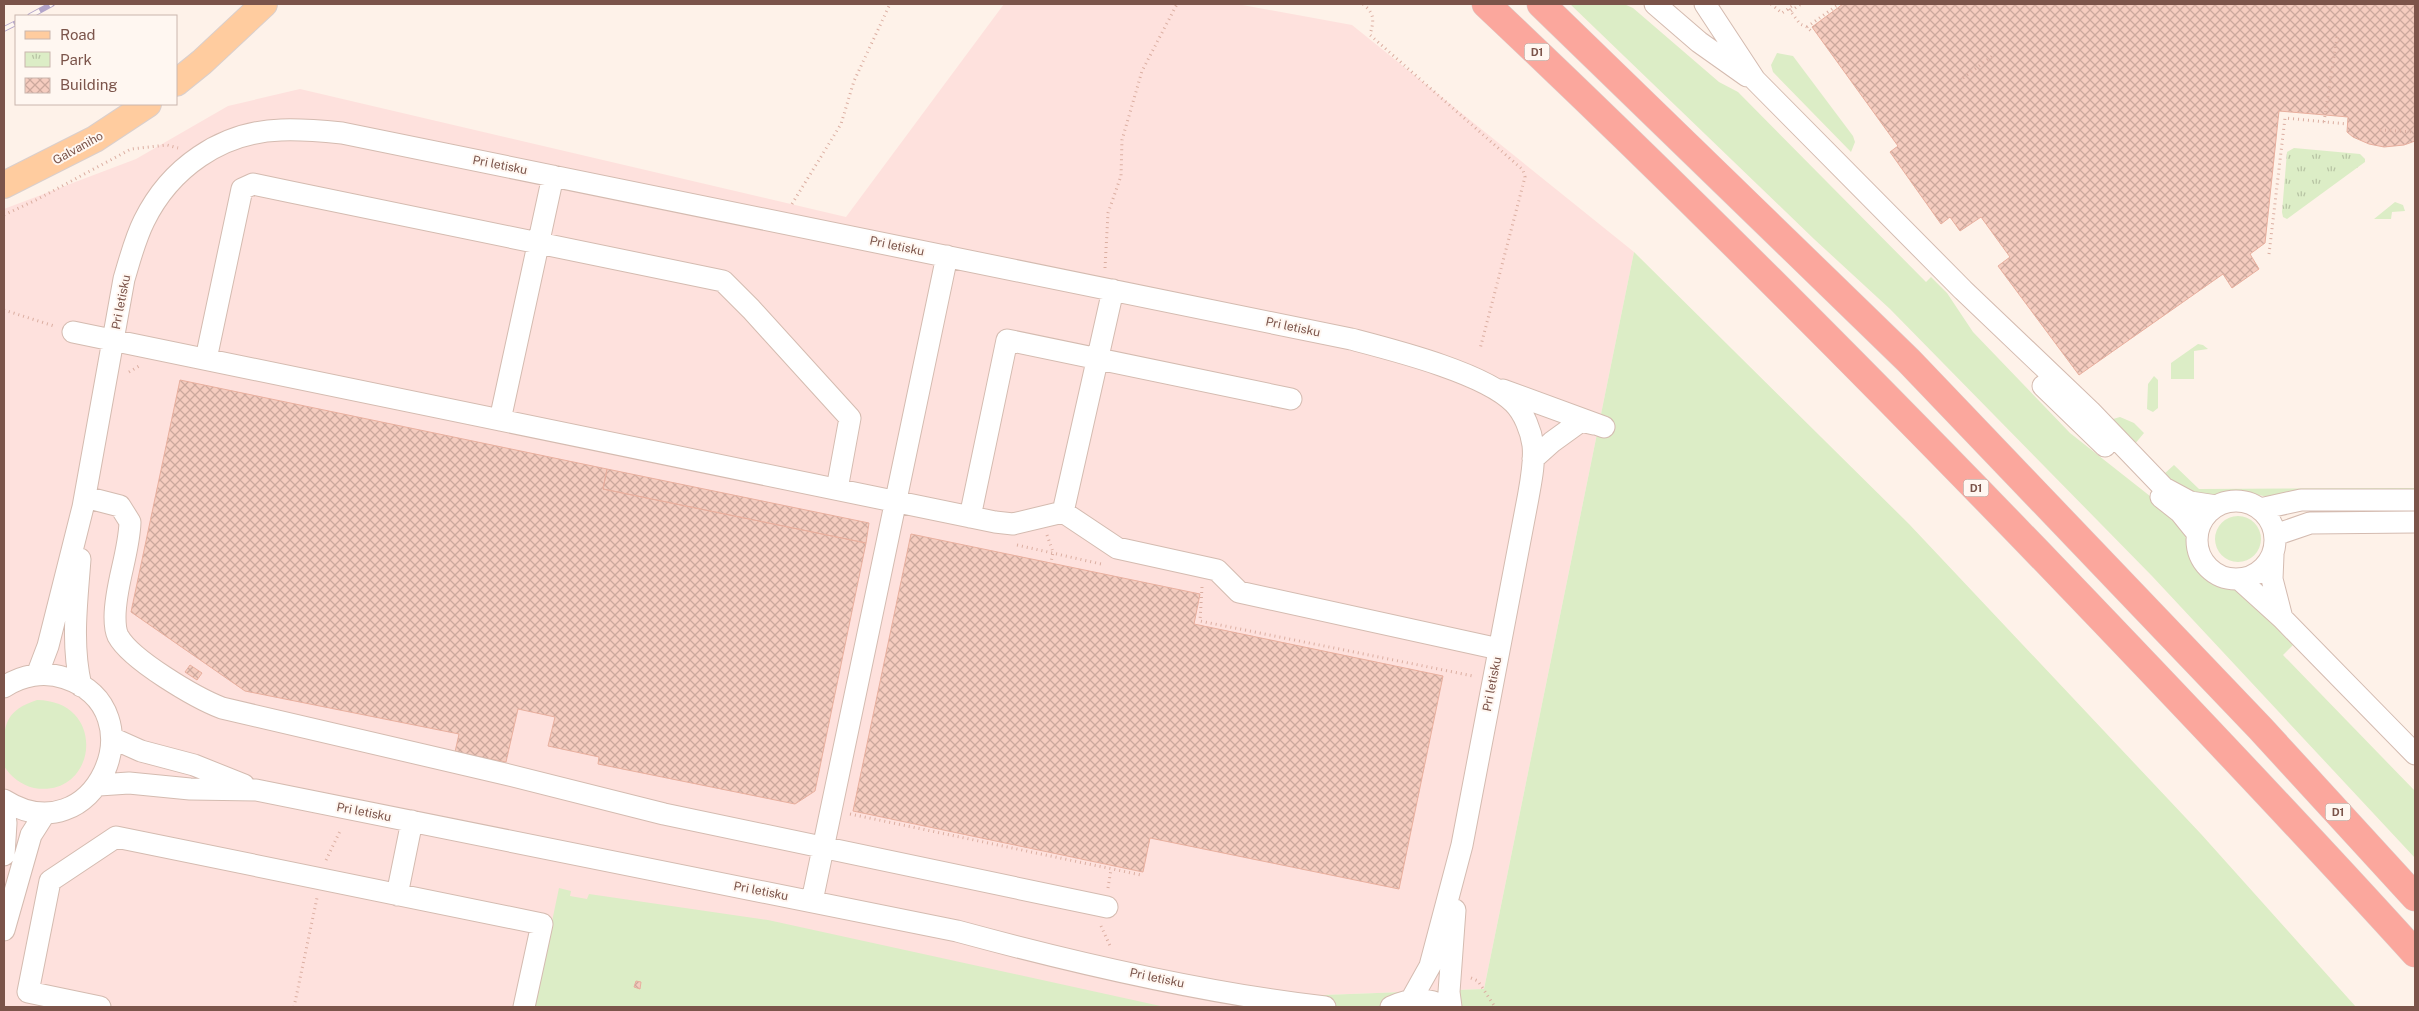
<svg xmlns="http://www.w3.org/2000/svg" width="2419" height="1011" font-family="'Public Sans',sans-serif">
  <style>
    .commercial { fill: #fee1dd }
    .grass { fill: #dcedc6 }
    .park { fill: url(#park-tufts) }
    .building { fill: url(#building-cross-hatch); stroke: #e8af9e }
    .lines { fill: none; stroke-linecap: round; stroke-linejoin: round }
    .minor-casing { stroke: #d4bbb0; stroke-width: 23 }
    .major-casing { stroke: #dacfcc; stroke-width: 28 }
    .highway-casing { stroke: #dacfcc; stroke-width: 29 }
    .path { stroke: #dbaea1; stroke-width: 3; stroke-dasharray: 1 4; stroke-linecap: butt }
    .minor { stroke: #fff; stroke-width: 21 }
    .major { stroke: #ffcc9f; stroke-width: 26 }
    .highway { stroke: #fba79d; stroke-width: 28 }
    .rail-casing { stroke: #b3a5ca; stroke-width: 5.5 }
    .rail { stroke: #fff7f1; stroke-width: 4; stroke-dasharray: 11; stroke-linecap: butt }
    .labels { text-anchor: middle; stroke-width: 4; stroke-linejoin: round; paint-order: stroke }
    .shield { fill: #fff7f1; stroke: #a3857c; stroke-width: 1 }
    .shield-label { font-size: 11px; font-weight: bold; fill: #7b544a }
    .street-label { font-size: 12px; fill: #7b544a; stroke: #fff7f1 }
  </style>
  <defs>
    <pattern id="park-tufts" width="24" height="20" patternUnits="userSpaceOnUse" patternTransform="scale(1.25)"><rect width="24" height="20" fill="#dcedc6"/><path d="M3 7l-1-3M5 7V3M7 7l1-3M15 17l-1-3M17 17v-4M19 17l1-3" fill="none" stroke="#b7c3a3"/></pattern>
    <pattern id="building-cross-hatch" width="8" height="8" patternUnits="userSpaceOnUse" patternTransform="scale(1.25)"><rect width="8" height="8" fill="#f5ccbf"/><path d="M0 0l8 8M0 8l8-8" fill="none" stroke="#cba89d"/></pattern>
  </defs>
  <rect width="100%" height="100%" fill="#fef2e9"/>
  <path class="commercial" d="M1004,4H1237L1352,25L1634,252L1484,989L1270,997L1278,1007H4V209L136,159L228,106L300,89L846,217Z"/>
  <path class="grass" d="M1570,4H1624L1633,8L1719,82L1738,92L1926,282L1931,277L1947,293L1973,332L2070,433L2174,515L2191,540L2192,551L2199,565L2208,575L2244,594L2293,645L2283,655L2415,791V858L2152,576L1890,309L1814,239Z
    M1777,53L1793,56L1853,136L1855,142L1851,152L1773,72L1771,65Z
    M2395,202L2403,205L2405,211L2392,212L2391,219H2374Z
    M1634,252L1909,524L2201,834L2356,1007H1278L1269,997L1484,989Z
    M2198,344L2203,345L2208,349L2194,351V379H2171V363Z
    M2154,376L2158,380V408L2153,412L2147,409L2148,384Z
    M2120,417L2134,423L2144,433L2134,445L2164,474L2174,465L2199,489L2415,488V492H2306L2272,498L2241,491L2214,497L2192,494L2171,482L2106,421Z
    M2215 539a23 23 0 1 1 46 0a23 23 0 1 1-46 0Z
    M37,700C109,701 97,799 34,788C21,785 11,777 4,766C4,730 0,712 37,700Z
    M559,888L571,891L570,896L587,899L589,894L768,920L1165,1007H534Z"/>
  <path class="park" d="M2294,148L2360,154L2365,159V162L2287,219L2283,217L2282,212L2287,152Z"/>
  <path class="building" d="M1843,4H2415V141L2404,145L2384,147L2369,144L2353,137L2347,132L2348,117L2279,111L2265,243L2250,254L2259,269L2232,288L2223,274L2079,375L1998,266L2010,257L1981,217L1960,231L1950,217L1941,224L1890,152L1898,146L1812,27Z
    M180,380L607,469L603,489L866,543L815,791L795,804L598,764L599,757L548,746L555,717L518,709L506,762L455,752L459,734L245,691L131,612Z
    M607,469L869,523L866,543L603,489Z
    M911,534L1200,594L1194,624L1443,676L1399,889L1150,838L1143,872L853,811Z
    M190,665L202,673L197,680L185,672Z
    M636,981L641,982L640,989L634,987Z"/>
  <g class="lines">
    <defs>
      <path id="minor" d="M1655,4L1699,42L1747,76
        M1705,4L1755,80L1963,290L2090,411L2164,488L2190,502L2216,506
        M73,332L995,522L1013,524L1063,512L1117,548L1217,570L1239,592L1499,649
        M206,359L242,189L253,184L291,192L723,281L751,309L850,418L837,489
        M2043,386L2105,446
        M1503,390L1604,427
        M500,420L553,176
        M1533,459L1552,442L1581,421L1594,424
        M85,497L120,506L130,522C129,554 115,585 115,617C115,623 115,630 118,636C131,660 196,698 222,708L505,774L664,814L1107,907
        M2161,497L2180,512L2197,533
        M2197 540a39 39 0 1 1 78 0a39 39 0 1 1-78 0Z
        M2260,509L2301,500H2415
        M1063,512L1113,290
        M970,517L1007,340L1291,399
        M2275,535L2310,523L2415,522
        M2273,555L2272,579L2282,618
        M80,559C77,601 71,644 81,686
        M2239,579L2282,618L2415,754
        M37,675L48,646L83,507L124,279C130,259 135,239 144,221C170,168 221,132 281,130C301,129 322,131 342,133L1351,339C1393,350 1485,373 1514,403C1524,413 1531,431 1533,445C1535,462 1531,481 1528,498L1462,845L1430,966L1411,1000
        M4,687C22,675 44,671 65,678C160,710 94,857 4,800
        M112,738L141,751L194,765L244,785
        M99,785L129,783L190,789L256,790L957,931C1075,963 1203,993 1325,1007
        M4,809L6,823L4,855
        M397,895L412,821
        M812,901L947,256
        M4,930L31,835L45,813
        M100,1007L28,992L50,881L116,837L542,924L524,1007
        M1391,1007C1410,998 1427,997 1445,1007
        M1451,1007L1449,992L1455,910"/>
      <path id="major" d="M176,83L202,62L264,4
        M4,185L95,139L148,104"/>
      <path id="highway" d="M1486,4C1680,187 1868,376 2054,569C2176,696 2297,823 2415,953
        M1541,4L1909,361L2260,728L2415,897"/>
    </defs>
    <use href="#minor" class="minor-casing"/>
    <use href="#major" class="major-casing"/>
    <use href="#highway" class="highway-casing"/>
    <path class="path" d="M1363,4C1375,14 1374,20 1370,35L1523,170L1525,177L1480,349
      M1771,4L1782,13L1795,4
      M1789,9L1800,24L1807,27L1812,32
      M1791,11L1801,4
      M1807,27L1839,4
      M1959,81L1995,54
      M2324,122L2337,37
      M2380,130L2415,132
      M792,204L841,124L854,81L890,4
      M4,215L36,200L131,149L167,145L178,148
      M2269,254L2285,118L2347,124
      M1105,268L1108,213L1121,176L1122,140L1142,71L1177,4
      M4,310L54,326
      M129,372L139,366
      M1047,535L1053,552L1051,563
      M1017,545L1101,564
      M1202,587L1200,621L1473,676
      M850,814L1141,875
      M326,860L340,831
      M1108,888L1111,869
      M1101,926L1111,948
      M1471,978L1478,981L1495,1007
      M294,1007L317,898"/>
    <use href="#minor" class="minor"/>
    <use href="#major" class="major"/>
    <use href="#highway" class="highway"/>
    <defs>
      <path id="rail" d="M30,16L52,4
        M4,29L16,23"/>
    </defs>
    <use href="#rail" class="rail-casing"/>
    <use href="#rail" class="rail"/>
  </g>
  <g class="labels">
    <g class="shield">
      <rect x="1524.5" y="43.5" width="25" height="17" rx="4"/>
      <rect x="1963.5" y="479.5" width="25" height="17" rx="4"/>
      <rect x="2325.5" y="803.5" width="25" height="17" rx="4"/>
    </g>
    <g class="shield-label">
      <text x="1537" y="56">D1</text>
      <text x="1976" y="492">D1</text>
      <text x="2338" y="816">D1</text>
    </g>
    <g class="street-label">
      <text transform="translate(78 148) rotate(-29)" y="4">Galvaniho</text>
      <text transform="translate(500 165) rotate(11)" y="4">Pri letisku</text>
      <text transform="translate(897 246) rotate(12)" y="4">Pri letisku</text>
      <text transform="translate(121 302) rotate(-79)" y="4">Pri letisku</text>
      <text transform="translate(1293 327) rotate(12)" y="4">Pri letisku</text>
      <text transform="translate(1492 684) rotate(-79)" y="4">Pri letisku</text>
      <text transform="translate(364 812) rotate(11)" y="4">Pri letisku</text>
      <text transform="translate(761 891) rotate(11)" y="4">Pri letisku</text>
      <text transform="translate(1157 978) rotate(12)" y="4">Pri letisku</text>
    </g>
  </g>
  <rect width="2419" height="1011" fill="none" stroke="#7b544a" stroke-width="10"/>
  <rect x="15" y="15" width="162" height="90" fill="#fff7f1" stroke="#cab6ae"/>
  <rect x="25" y="31" width="25" height="8" fill="#ffcc9f" stroke="#cab6ae"/>
  <text x="60" y="40" font-size="15" fill="#7b544a">Road</text>
  <rect x="25" y="52" width="25" height="15" fill="url(#park-tufts)" stroke="#cab6ae"/>
  <text x="60" y="65" font-size="15" fill="#7b544a">Park</text>
  <rect x="25" y="78" width="25" height="15" fill="url(#building-cross-hatch)" stroke="#cab6ae"/>
  <text x="60" y="90" font-size="15" fill="#7b544a">Building</text>
</svg>
